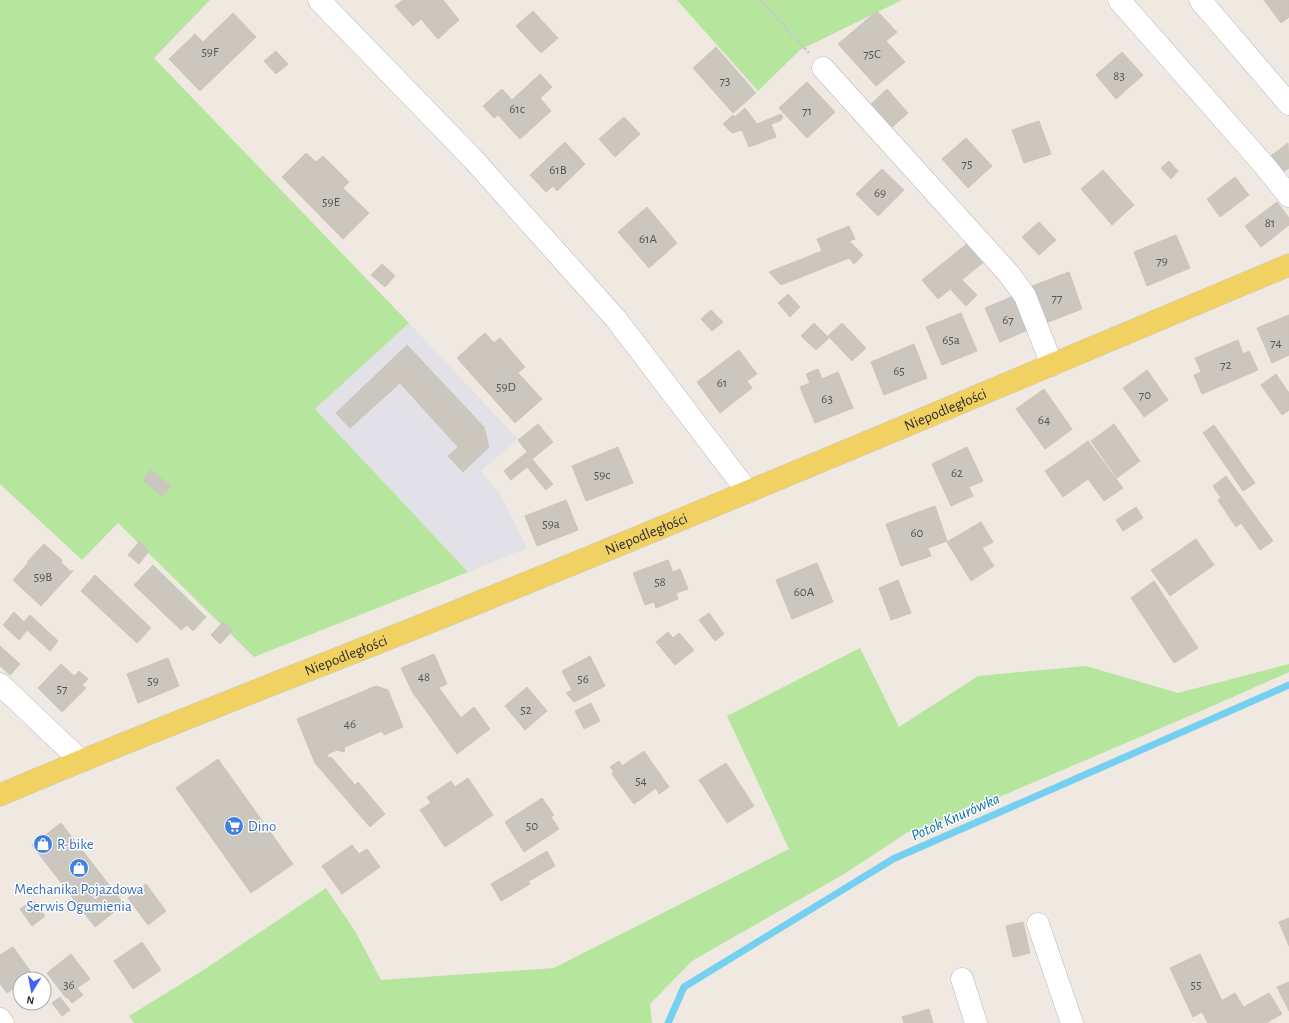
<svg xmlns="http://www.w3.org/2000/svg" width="1289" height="1023" font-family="'Alegreya Sans',sans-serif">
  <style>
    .industrial { fill: #e3e1e8 }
    .green { fill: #b6e59e }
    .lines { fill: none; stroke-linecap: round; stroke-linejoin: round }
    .stream { stroke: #75cff0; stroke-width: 7 }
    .building { fill: #cbc7bf; stroke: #cbc5ba }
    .minor-casing { stroke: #b4b7c1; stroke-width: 23 }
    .major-casing { stroke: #c9c9c9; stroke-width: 23 }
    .path { stroke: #c9c9c9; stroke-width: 2.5; stroke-dasharray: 3 2; stroke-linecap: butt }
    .minor { stroke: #fff; stroke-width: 22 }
    .major { stroke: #f2d163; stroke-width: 22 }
    .labels { text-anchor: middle; stroke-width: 3; stroke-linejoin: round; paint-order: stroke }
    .number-label { font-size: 13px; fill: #555452 }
    .street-label { font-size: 15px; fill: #2e2e2e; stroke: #fff }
    .shop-label { font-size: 15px; fill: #366cbe; stroke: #fff; text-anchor: start }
    .water-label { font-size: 16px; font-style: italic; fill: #0d6fa3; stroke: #fff }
  </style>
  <rect width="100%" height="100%" fill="#efe9e1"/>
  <path class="industrial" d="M409,323L518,439L481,471L500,494L527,548L468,572L314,409Z"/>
  <path class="green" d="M0,0H210L154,58L409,323L315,409L468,572L254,657L118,523L82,560L0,484Z
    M677,0H902L800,50L758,91Z
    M860,648L899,727L978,676L1086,666L1178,693L1289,664V672L1208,708L957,815L908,832L844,874L692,961L650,1004L652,1023H134L129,1016L202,971L326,888L355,931L381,980L554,968L789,849L727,716Z"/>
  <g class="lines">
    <path class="stream" d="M668,1023L684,987L893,859L1289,685"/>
  </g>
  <path class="building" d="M403,0H443L459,20L438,39L421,19L413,26L395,6Z
    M1264,0H1288L1289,1V17L1281,23Z
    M533,11L558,38L541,53L516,26Z
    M877,11L897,32L886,41L905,62L876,86L838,44Z
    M233,13L256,37L200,91L169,59L195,34L203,42Z
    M716,47L756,93L733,113L693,68Z
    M276,51L288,64L276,74L264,61Z
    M1122,52L1143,75L1116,99L1096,75Z
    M540,74L552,87L540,98L551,111L520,139L498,115L494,118L483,106L502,89L512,100Z
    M807,82L835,112L807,138L779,108Z
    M887,89L908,113L889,130L868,107Z
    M745,108L757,124L781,114L783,117L780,121L771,124L776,137L749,147L742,130L732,133L723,124L733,115L735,117Z
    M624,117L640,134L615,157L599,139Z
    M1039,121L1051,154L1024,163L1012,130Z
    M966,138L992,166L968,188L942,159Z
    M565,142L585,164L557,191L553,186L546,192L530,175Z
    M1288,143L1289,168L1283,172L1271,156Z
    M306,153L316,162L323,156L349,182L343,188L369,213L343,239L282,177Z
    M1169,161L1178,171L1171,179L1161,168Z
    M882,169L904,190L878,216L856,194Z
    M1103,170L1134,205L1112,225L1081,189Z
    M1235,177L1249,195L1220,217L1207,199Z
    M1277,202L1289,218V225L1261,247L1245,226Z
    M647,207L677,243L649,268L618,232Z
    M1039,222L1056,240L1039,255L1022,237Z
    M849,226L855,239L849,241L863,255L854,264L849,258L781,285L769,272L822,251L817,239Z
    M1176,235L1190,268L1147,286L1134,252Z
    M969,242L985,261L938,299L922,280Z
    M382,264L395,276L385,287L371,275Z
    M1069,272L1082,309L1046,323L1032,286Z
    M962,280L977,295L966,306L951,290Z
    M788,294L800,307L790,317L778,303Z
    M1016,295L1030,329L1000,342L985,308Z
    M711,310L723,322L712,331L701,319Z
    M961,313L977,351L942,365L926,327Z
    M1289,315V355L1272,363L1257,328Z
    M814,323L829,338L816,350L801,336Z
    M842,323L866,348L852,361L828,336Z
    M485,333L494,343L500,338L525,367L518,373L542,399L515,423L457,358Z
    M1238,340L1243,354L1249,351L1258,370L1202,394L1194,375L1201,372L1195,358Z
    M914,344L927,378L884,395L871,362Z
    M407,345L484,427L489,447L463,472L448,456L458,447L400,383L350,428L336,413Z
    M739,350L757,374L747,381L752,388L720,413L697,382Z
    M818,369L822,379L838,372L853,408L815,423L800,387L810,383L806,374Z
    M1147,370L1168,400L1144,417L1123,388Z
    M1276,374L1289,393V410L1282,415L1261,385Z
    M1044,389L1072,429L1045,449L1016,409Z
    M538,424L553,442L532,459L553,484L546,490L527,467L511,480L504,471L527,452L518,440Z
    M1114,424L1140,461L1117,478L1091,441Z
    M1214,425L1255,483L1243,491L1203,433Z
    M1088,441L1123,488L1104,501L1070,454Z
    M618,447L633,483L586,501L572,466Z
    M967,447L983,481L969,487L973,496L951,506L932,464Z
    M1070,454L1088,479L1063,497L1045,471Z
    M151,470L171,486L162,496L143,480Z
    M1226,476L1273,541L1260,550L1241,523L1236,527L1218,500L1221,498L1213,486Z
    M566,500L578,530L537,546L525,516Z
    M935,506L947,541L928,548L931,556L901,566L886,524Z
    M1136,507L1143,518L1123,531L1116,520Z
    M981,522L993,542L982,548L994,566L971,581L947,542Z
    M1196,539L1214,565L1170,596L1151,570Z
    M139,542L149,551L139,564L128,555Z
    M44,544L62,560L61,562L71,572L72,570L73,571L41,606L13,580L28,563L27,562Z
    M668,560L673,572L680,569L688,589L676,593L678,599L656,608L654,602L645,605L633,573Z
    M817,563L833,602L792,619L776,580Z
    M153,565L206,617L193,631L187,625L181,630L134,585Z
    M95,575L151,628L137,643L81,591Z
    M898,580L911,613L891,620L879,588Z
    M1154,581L1198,648L1174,663L1131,598Z
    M14,612L24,622L30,615L58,641L50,651L27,630L19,640L3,625Z
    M709,613L724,634L715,641L699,620Z
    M223,622L233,630L220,644L211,635Z
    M668,632L673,638L679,633L694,650L675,665L656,642Z
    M0,646L20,664L10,675L0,666Z
    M434,654L447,684L416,697L413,693L401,668Z
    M590,656L605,686L574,702L566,693L572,690L562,671Z
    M168,658L179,686L138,703L127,674Z
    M61,664L74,676L79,671L88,679L82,685L86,688L62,712L38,688Z
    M376,686L388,690L403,727L384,735L382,731L345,747L344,752L337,750L328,754L326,759L315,763L297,719Z
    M527,687L547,711L525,730L505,706Z
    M439,688L461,718L474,707L490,729L457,754L416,697Z
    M591,703L600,721L584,729L575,711Z
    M644,751L669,787L659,794L656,788L634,804L612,774L614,772L610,767L619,761L622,766Z
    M327,757L332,758L355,785L358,782L385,814L370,827L315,763L326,759Z
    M218,759L293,864L251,893L176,788Z
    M726,763L754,806L727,823L699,780Z
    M468,778L493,815L445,847L420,810L431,803L427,797L451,781L455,787Z
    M542,798L554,815L551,817L559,829L524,852L505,822Z
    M61,823L124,904L95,927L32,845Z
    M352,845L359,854L367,849L380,867L342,894L322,866Z
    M547,851L555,866L529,881L520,867Z
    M520,867L530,884L501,901L491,884Z
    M146,884L166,911L148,925L128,898Z
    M33,900L45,916L32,926L20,909Z
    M1289,918V946L1279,922Z
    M1023,922L1030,953L1013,957L1006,926Z
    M142,942L161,970L133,989L114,961Z
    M13,947L33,975L27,979H20V984L7,993L0,984V955Z
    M71,954L90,979L77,988L83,995L72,1003L67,997L66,998L47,973Z
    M1200,954L1222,1001L1193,1017L1170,968Z
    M1289,982V1011L1277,987Z
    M1235,993L1253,1023H1208L1202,1012Z
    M1269,993L1282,1014L1266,1023H1253L1244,1007Z
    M60,997L70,1010L62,1016L52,1003Z
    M929,1009L933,1023H904L902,1017Z"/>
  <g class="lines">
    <defs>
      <path id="minor" d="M319,0L473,159L616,319L748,492
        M1119,0L1264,165L1289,196
        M1200,0L1289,104
        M823,68L1009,274L1025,296L1052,365
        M0,684L81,761
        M1038,924L1072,1023
        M962,979L976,1023
        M0,1019L3,1023"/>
      <g id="major">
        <path id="s1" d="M0,795C161,726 325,665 487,599C756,490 1022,377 1289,265"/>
      </g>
    </defs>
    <use href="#minor" class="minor-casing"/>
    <use href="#major" class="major-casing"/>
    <path class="path" d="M760,0L809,53"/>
    <use href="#minor" class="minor"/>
    <use href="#major" class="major"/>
  </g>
  <defs>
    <symbol id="supermarket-disc" viewBox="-11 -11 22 22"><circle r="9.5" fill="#3f7fe0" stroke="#fff"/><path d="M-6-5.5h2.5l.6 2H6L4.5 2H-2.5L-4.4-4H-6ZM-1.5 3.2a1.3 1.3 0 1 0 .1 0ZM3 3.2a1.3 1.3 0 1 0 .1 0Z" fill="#fff"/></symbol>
    <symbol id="shop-disc" viewBox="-11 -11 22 22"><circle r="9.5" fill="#3f7fe0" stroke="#fff"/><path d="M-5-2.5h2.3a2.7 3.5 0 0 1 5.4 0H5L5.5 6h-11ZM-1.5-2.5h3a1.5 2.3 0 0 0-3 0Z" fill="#fff"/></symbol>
  </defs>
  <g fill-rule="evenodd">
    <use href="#supermarket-disc" x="223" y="815" width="22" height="22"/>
    <use href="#shop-disc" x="32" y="833" width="22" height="22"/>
    <use href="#shop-disc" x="68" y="857" width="22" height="22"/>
  </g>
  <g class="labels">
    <g class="number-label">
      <text x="210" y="56">59F</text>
      <text x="872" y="58">75C</text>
      <text x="1119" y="80">83</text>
      <text x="725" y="85">73</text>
      <text x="517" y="113">61c</text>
      <text x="807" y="115">71</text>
      <text x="967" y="168">75</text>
      <text x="558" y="174">61B</text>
      <text x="880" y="197">69</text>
      <text x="331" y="206">59E</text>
      <text x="1270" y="227">81</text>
      <text x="648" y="243">61A</text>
      <text x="1162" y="265">79</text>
      <text x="1057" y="302">77</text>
      <text x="1008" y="324">67</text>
      <text x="951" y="344">65a</text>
      <text x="1276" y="347">74</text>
      <text x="1226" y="369">72</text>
      <text x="899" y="375">65</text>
      <text x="722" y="387">61</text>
      <text x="506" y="391">59D</text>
      <text x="1145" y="399">70</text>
      <text x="827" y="403">63</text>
      <text x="1044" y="424">64</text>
      <text x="957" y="477">62</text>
      <text x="602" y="479">59c</text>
      <text x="551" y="528">59a</text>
      <text x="917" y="537">60</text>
      <text x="43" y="581">59B</text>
      <text x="660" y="586">58</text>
      <text x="804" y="596">60A</text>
      <text x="424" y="681">48</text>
      <text x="583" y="683">56</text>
      <text x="153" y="685">59</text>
      <text x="62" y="693">57</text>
      <text x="526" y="714">52</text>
      <text x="350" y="728">46</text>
      <text x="641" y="785">54</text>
      <text x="532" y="830">50</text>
      <text x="69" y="989">36</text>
      <text x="1196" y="989">55</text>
    </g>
    <g class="street-label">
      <text dy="5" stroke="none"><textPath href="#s1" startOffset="1021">Niepodległości</textPath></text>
      <text dy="5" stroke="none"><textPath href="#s1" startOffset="697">Niepodległości</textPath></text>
      <text dy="5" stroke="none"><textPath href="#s1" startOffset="373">Niepodległości</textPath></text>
    </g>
    <g class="shop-label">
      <text x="248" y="831">Dino</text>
      <text x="57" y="849">R-bike</text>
      <text x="79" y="894" text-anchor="middle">Mechanika Pojazdowa<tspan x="79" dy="17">Serwis Ogumienia</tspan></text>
    </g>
    <g class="water-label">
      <text transform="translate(955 816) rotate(-24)" y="6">Potok Knurówka</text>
    </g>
  </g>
  <g transform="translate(32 991) rotate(190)"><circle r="19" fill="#ffffff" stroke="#ababab"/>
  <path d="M0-3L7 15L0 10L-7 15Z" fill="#4264fb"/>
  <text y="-6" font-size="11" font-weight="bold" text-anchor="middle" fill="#2e2e2e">N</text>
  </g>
</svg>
